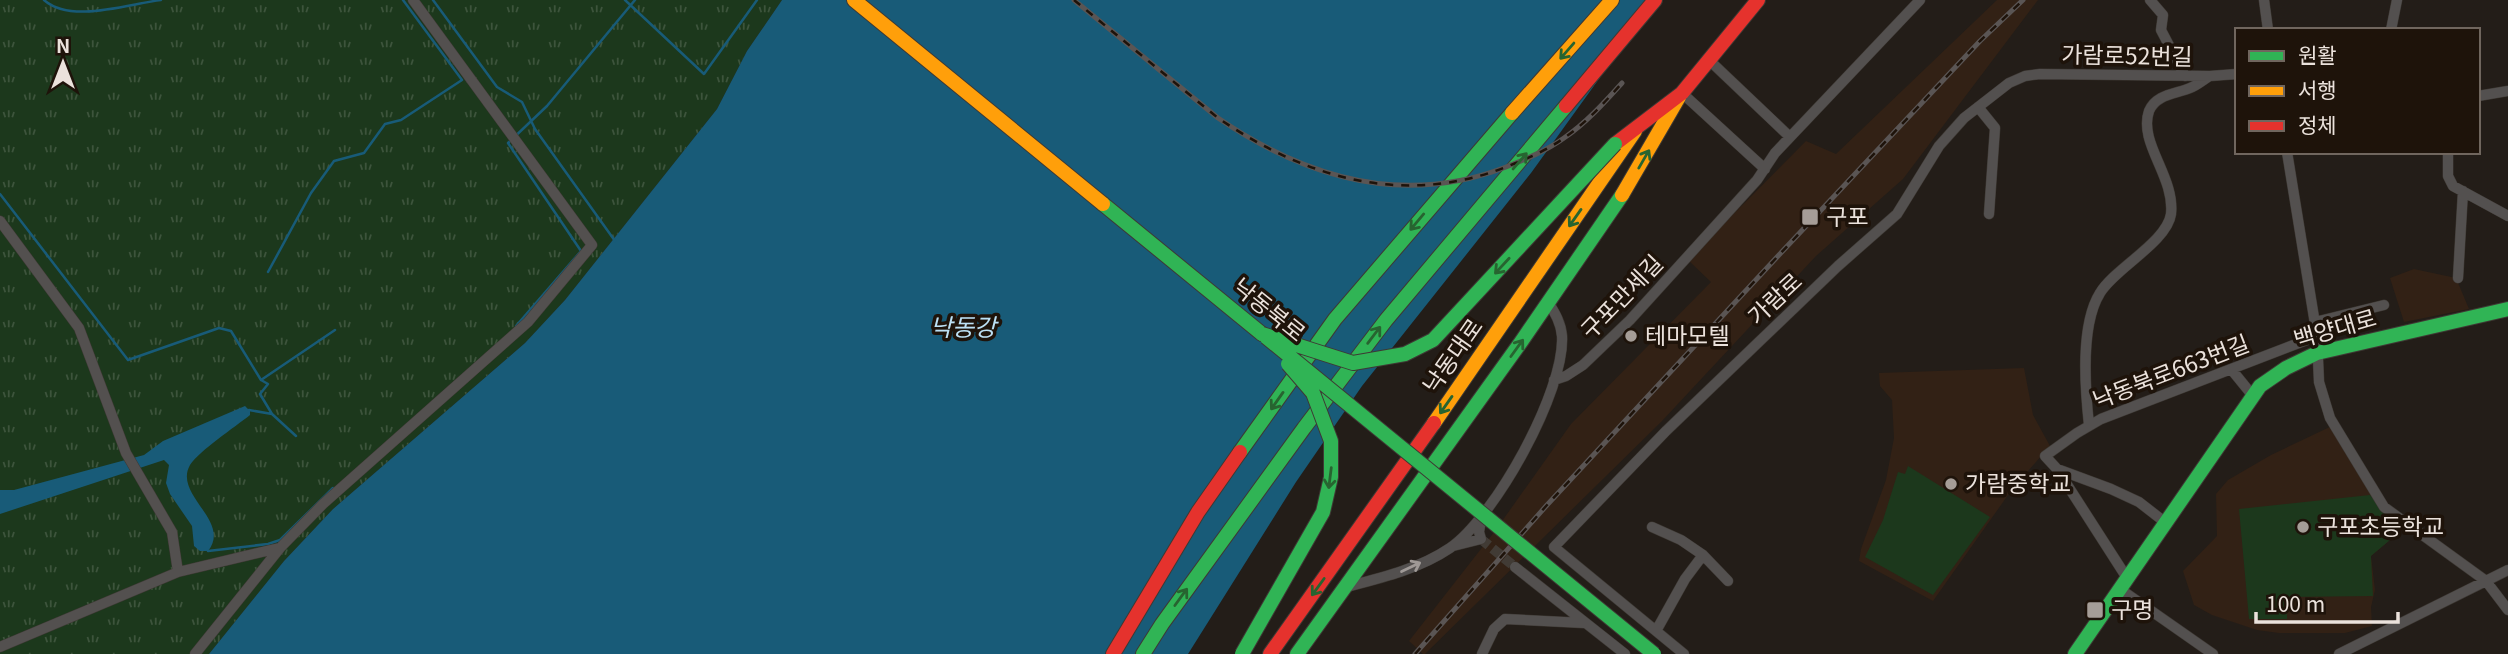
<svg xmlns="http://www.w3.org/2000/svg" width="2508" height="654" font-family="Georgia,'Noto Sans KR',serif">
  <style>
    .built { fill: #322115 }
    .park { fill: url(#park-tufts) }
    .pitch { fill: #1c381c }
    .water { fill: #185b78 }
    .lines { fill: none; stroke-linecap: round; stroke-linejoin: round }
    .stream { stroke: #185b78; stroke-width: 2.5 }
    .street-tunnel { stroke: #413b35; stroke-width: 10; stroke-dasharray: 10 5; stroke-linecap: butt }
    .street-casing { stroke: #3e3934; stroke-width: 11 }
    .fast-casing { stroke: #3e3934; stroke-width: 16 }
    .slow-casing { stroke: #3e3934; stroke-width: 16 }
    .jam-casing { stroke: #3e3934; stroke-width: 16 }
    .street { stroke: #53504f; stroke-width: 10 }
    .fast { stroke: #30b455; stroke-width: 14 }
    .slow { stroke: #ff9f0a; stroke-width: 14 }
    .jam { stroke: #e5322d; stroke-width: 14 }
    .rail-casing { stroke: #5a5554; stroke-width: 5 }
    .rail { stroke: #1e130a; stroke-width: 2.5; stroke-dasharray: 8; stroke-linecap: butt }
    .fast-bridge-casing { stroke: #3e3934; stroke-width: 16; stroke-linecap: butt }
    .fast-bridge { stroke: #30b455; stroke-width: 14 }
    .oneway { stroke: #276430 }
    .oneway2 { stroke: #9f9996 }
    .poi-dot { fill: #a59d97; stroke: #1e130a; stroke-width: 2.5 }
    .labels { text-anchor: middle; stroke-width: 7; stroke-linejoin: round; paint-order: stroke }
    .street-label { font-size: 23px; fill: #ebe2dc; stroke: #1e130a }
    .poi-label { font-size: 23px; fill: #ebe2dc; stroke: #1e130a; text-anchor: start }
    .water-label { font-size: 24px; font-style: italic; fill: #bce0f4; stroke: #1e130a }
  </style>
  <defs>
    <pattern id="park-tufts" width="24" height="20" patternUnits="userSpaceOnUse" patternTransform="scale(1.75)"><rect width="24" height="20" fill="#1c381c"/><path d="M3 7l-1-3M5 7V3M7 7l1-3M15 17l-1-3M17 17v-4M19 17l1-3" fill="none" stroke="#3d543c"/></pattern>
  </defs>
  <rect width="100%" height="100%" fill="#231d18"/>
  <path class="built" d="M1997,0H2038L1903,179L1816,256L1662,421L1425,654H1423L1409,641L1495,531L1571,424L1711,282L1688,260L1806,141L1836,154Z
    M2414,269L2456,278L2469,309L2404,322L2390,278Z
    M2024,368L2033,415L2050,446L2013,488L1933,601L1859,561L1861,549L1886,480L1894,438L1892,400L1880,386L1879,373Z
    M2334,425L2389,518L2390,540L2371,556L2375,590L2371,607L2372,626L2345,633H2279L2257,630L2212,615L2194,605L2183,571L2217,536L2216,494L2228,480L2271,455Z"/>
  <path class="park" d="M0,0H782L747,51L717,109L565,300L525,343L333,509L284,561L209,654H0Z"/>
  <path class="pitch" d="M1908,466L1990,517L1933,595L1865,557L1883,520L1898,472L1905,474Z
    M2370,495L2389,518L2390,540L2371,556L2373,596L2287,597V619H2249L2239,509Z"/>
  <path class="water" d="M782,0H1656L1531,173L1362,386L1296,482L1188,654H209L284,561L333,509L525,343L565,300L717,109L747,51Z
    M245,406L250,411V415C235,427 199,451 190,465C173,495 232,521 208,551H200L194,546L192,526L170,494L166,483L169,465L164,460L0,514V490H14L144,455L163,441Z"/>
  <g class="lines">
    <path class="stream" d="M44,0C71,24 128,4 161,0
      M433,0L497,87L522,102L535,129L615,241
      M625,0L704,74L757,0
      M0,194L128,360L219,328L231,331L261,380L335,330
      M268,272L311,193L334,161L364,153L385,124L401,120L462,80L403,0
      M516,326L581,251L508,143L547,106L635,0
      M261,380L268,384L260,394L272,414
      M249,410L272,414L296,436
      M208,551L268,544L280,540L333,488"/>
    <path class="street-tunnel" d="M1481,539L1515,567"/>
    <defs>
      <path id="street" d="M2150,0L2163,15L2161,30L2185,76
        M2264,0L2268,30
        M2391,30L2397,0
        M1709,60L1790,137
        M1682,93L1765,169
        M2478,96L2508,91
        M1978,107L1995,128L1989,214
        M2287,152L2317,336L2319,382L2330,418L2384,507L2486,581L2508,610
        M2448,152V176L2453,186L2508,216
        M0,221L79,328L126,453L172,532L178,572L0,647
        M2458,278L2463,191
        M2315,322L2384,305
        M2231,369L2253,396
        M1554,380L1566,376L1583,365L1630,320L1757,180L1775,153L1920,0
        M2089,425C2085,388 2080,325 2100,293C2114,269 2167,242 2171,214C2175,176 2138,143 2149,111C2156,94 2176,94 2190,88C2196,86 2202,81 2208,77
        M2057,469L2111,489L2139,502L2166,523
        M1652,527L1681,540L1703,555
        M1453,546L1481,539L1479,532L1481,520
        M1515,567L1625,654
        M178,572L279,548
        M2127,578L2057,469L2045,456L2077,433L2101,419L2317,336
        M1346,587C1381,578 1419,569 1450,548C1495,517 1565,391 1562,336C1561,323 1555,313 1548,302
        M2120,589L2213,654
        M1656,631L1685,579L1703,555L1728,581
        M195,654L280,548L323,504L528,322L592,245L413,0
        M1482,654L1494,629L1505,619L1584,623
        M1684,654L1554,547L1666,431L1838,266L1897,214L1939,146L1964,118L2009,83L2025,76L2040,74L2210,76L2237,74
        M2339,654L2508,570"/>
      <path id="fast" d="M1103,204L1262,334
        M1240,452L1335,319L1512,113
        M1143,654L1162,624L1304,428L1386,320L1566,106
        M1297,654L1521,342L1622,195
        M2075,654L2260,386L2286,368L2317,353L2508,309"/>
      <path id="slow" d="M854,0L1103,204
        M1512,113L1612,0
        M1622,195L1679,97
        M1434,423L1635,131"/>
      <path id="jam" d="M1566,106L1655,0
        M1615,144L1682,93L1758,0
        M1113,654L1198,512L1240,452
        M1270,654L1434,423"/>
    </defs>
    <use href="#street" class="street-casing"/>
    <use href="#fast" class="fast-casing"/>
    <use href="#slow" class="slow-casing"/>
    <use href="#jam" class="jam-casing"/>
    <use href="#street" class="street"/>
    <use href="#fast" class="fast"/>
    <use href="#slow" class="slow"/>
    <use href="#jam" class="jam"/>
    <defs>
      <path id="rail" d="M1074,0L1218,118C1306,178 1403,207 1506,167C1526,159 1546,151 1564,138C1586,123 1604,103 1622,83
        M1415,654L1547,505L1778,256L1980,41L2023,0"/>
    </defs>
    <use href="#rail" class="rail-casing"/>
    <use href="#rail" class="rail"/>
    <defs>
      <path id="fast-bridge" d="M1262,334L1353,363L1405,354L1433,340L1615,144
        M1266,337L1654,654
        M1242,654L1323,512L1331,477V441L1313,393L1288,364"/>
    </defs>
    <use href="#fast-bridge" class="fast-bridge-casing"/>
    <use href="#fast-bridge" class="fast-bridge"/>
  </g>
  <defs><path id="oneway-shaft" d="M-6 0H5M1.5-3L5.5 0L1.5 3" fill="none" stroke-width="1.6" stroke-linecap="round" stroke-linejoin="round" transform="scale(1.75)"/></defs>
  <g class="oneway">
    <use href="#oneway-shaft" transform="translate(1567 51) rotate(131)"/>
    <use href="#oneway-shaft" transform="translate(1644 159) rotate(-60)"/>
    <use href="#oneway-shaft" transform="translate(1520 161) rotate(-49)"/>
    <use href="#oneway-shaft" transform="translate(1575 218) rotate(125)"/>
    <use href="#oneway-shaft" transform="translate(1417 222) rotate(130)"/>
    <use href="#oneway-shaft" transform="translate(1502 266) rotate(133)"/>
    <use href="#oneway-shaft" transform="translate(1374 335) rotate(-53)"/>
    <use href="#oneway-shaft" transform="translate(1517 348) rotate(-54)"/>
    <use href="#oneway-shaft" transform="translate(1277 401) rotate(125)"/>
    <use href="#oneway-shaft" transform="translate(1446 405) rotate(125)"/>
    <use href="#oneway-shaft" transform="translate(1330 478) rotate(97)"/>
    <use href="#oneway-shaft" transform="translate(1318 587) rotate(126)"/>
    <use href="#oneway-shaft" transform="translate(1181 597) rotate(-54)"/>
  </g>
  <use class="oneway2" href="#oneway-shaft" transform="translate(1411 567) rotate(-26)"/>
  <g class="poi-dot">
    <rect x="1801" y="208" width="18" height="18" rx="3.5"/>
    <circle cx="1631" cy="336" r="7"/>
    <circle cx="1951" cy="484" r="7"/>
    <circle cx="2303" cy="527" r="7"/>
    <rect x="2086" y="601" width="18" height="18" rx="3.5"/>
  </g>
  <g class="labels">
    <g class="street-label">
      <text transform="translate(2127 56) rotate(1)" y="8">가람로52번길</text>
      <text transform="translate(1622 297) rotate(-46)" y="8">구포만세길</text>
      <text transform="translate(1775 299) rotate(-43)" y="8">가람로</text>
      <text transform="translate(1269 310) rotate(39)" y="8">낙동북로</text>
      <text transform="translate(2335 329) rotate(-16)" y="8">백양대로</text>
      <text transform="translate(1453 356) rotate(-55)" y="8">낙동대로</text>
      <text transform="translate(2171 372) rotate(-21)" y="8">낙동북로663번길</text>
    </g>
    <g class="poi-label">
      <text x="1826" y="225">구포</text>
      <text x="1645" y="344">테마모텔</text>
      <text x="1965" y="492">가람중학교</text>
      <text x="2317" y="535">구포초등학교</text>
      <text x="2111" y="618">구명</text>
    </g>
    <g class="water-label">
      <text x="963" y="336">낙동강</text>
    </g>
  </g>
  <rect x="2235" y="28" width="245" height="126" fill="#1e130a" stroke="#70665e" stroke-width="2"/>
  <rect x="2249" y="51" width="35" height="10" fill="#30b455" stroke="#70665e" stroke-width="2"/>
  <text x="2298" y="63" font-size="21" fill="#ebe2dc">원활</text>
  <rect x="2249" y="86" width="35" height="10" fill="#ff9f0a" stroke="#70665e" stroke-width="2"/>
  <text x="2298" y="98" font-size="21" fill="#ebe2dc">서행</text>
  <rect x="2249" y="121" width="35" height="10" fill="#e5322d" stroke="#70665e" stroke-width="2"/>
  <text x="2298" y="133" font-size="21" fill="#ebe2dc">정체</text>
  <g transform="translate(63 63)" stroke="#1e130a" stroke-width="5" paint-order="stroke">
  <path d="M0-5L12 26L0 18L-12 26Z" fill="#ebe2dc"/>
  <text y="-10" font-size="19" font-weight="bold" text-anchor="middle" fill="#ebe2dc">N</text>
  </g>
  <path d="M2256 612v10h142v-10" fill="none" stroke="#ebe2dc" stroke-width="3.5"/>
  <text x="2266" y="612" font-size="21" fill="#ebe2dc" stroke="#1e130a" stroke-width="5" paint-order="stroke">100 m</text>
</svg>
